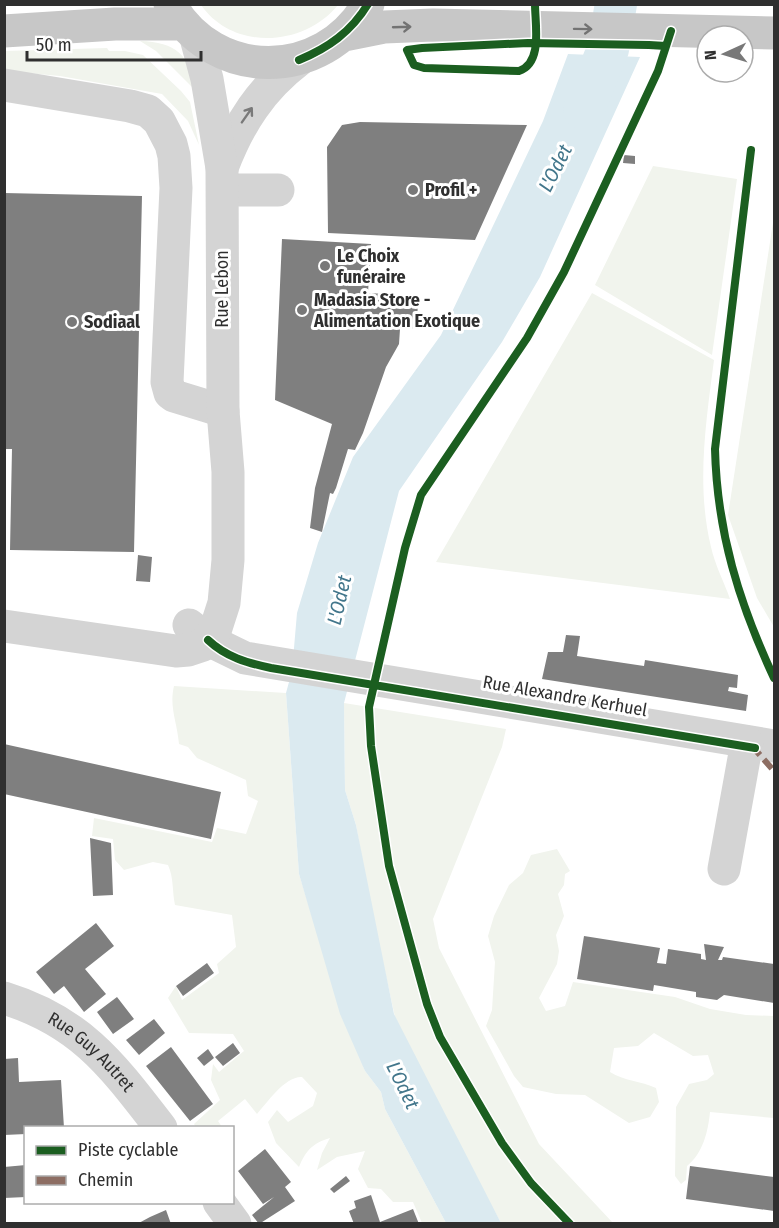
<svg xmlns="http://www.w3.org/2000/svg" width="779" height="1228" font-family="'Fira Sans Condensed',sans-serif">
  <style>
    .green { fill: #f1f4ed }
    .water { fill: #dbeaf0 }
    .lines { fill: none; stroke-linecap: round; stroke-linejoin: round }
    .river { stroke: #dbeaf0; stroke-width: 42 }
    .building { fill: #7f7f7f }
    .minor { stroke: #d4d4d4; stroke-width: 33 }
    .major { stroke: #c7c7c7; stroke-width: 33 }
    .quiet { stroke: #8d6e63; stroke-width: 6; stroke-dasharray: 12 6; stroke-linecap: butt }
    .cycleway-casing { stroke: #fff; stroke-width: 11 }
    .cycleway { stroke: #1b5e20; stroke-width: 8 }
    .oneway { stroke: #737373 }
    .oneway2 { stroke: #797979 }
    .poi-dot { fill: #787878; stroke: #fff; stroke-width: 2 }
    .labels { text-anchor: middle; stroke-width: 6; stroke-linejoin: round; paint-order: stroke }
    .poi-label { font-size: 18px; font-weight: bold; fill: #2f2f2f; stroke: #fff; text-anchor: start }
    .street-label { font-size: 18px; fill: #2f2f2f; stroke: #fff }
    .water-label { font-size: 20px; font-style: italic; fill: #42768b; stroke: #fff }
  </style>
  <rect width="100%" height="100%" fill="#fff"/>
  <path class="green" d="M201,5H338C305,46 234,52 201,5Z
    M140,41C176,42 190,55 195,90L156,51Z
    M107,48L109,51H125L143,55L181,91L190,102L199,145L188,121L162,94L60,76L5,71L4,51Z
    M653,166L737,179L712,355L595,285Z
    M774,216V627L757,598L728,515Z
    M592,293L714,360C706,422 696,485 711,547C715,565 724,582 730,599L436,562Z
    M174,686L286,693L299,874L328,968L365,1071L381,1092L385,1109L446,1223H422L413,1202H393L381,1189L368,1188L358,1169L365,1151L337,1157L317,1170L322,1153L330,1138C313,1143 306,1150 299,1167L276,1143L268,1122L277,1110L288,1122L313,1106L317,1093L302,1077C285,1076 267,1103 257,1114L245,1099L218,1121L222,1127H196L194,1124L220,1100L211,1080L213,1064L219,1072L244,1051L233,1034L189,1033L168,998L176,986L182,1000L219,973L217,964L236,947L232,915L175,905C172,891 174,878 168,865L153,862L124,870L115,860L113,839L92,836L94,818L212,842L217,828L246,834L258,801L248,796L246,780L197,758L188,747L179,744C177,721 169,707 174,686Z
    M344,703L506,729L502,747L433,919L439,948L539,1144L613,1223H501L448,1126L395,1017L370,904L356,825L345,790Z
    M557,849L570,871L565,874L564,885L558,894L564,916L556,935L559,951L557,964L539,998L546,1011L565,1006L573,982L675,997L710,1009L746,1015L774,1016V1118L710,1112C708,1132 703,1153 687,1166L686,1180L681,1184L675,1176L676,1107L689,1084L707,1080L714,1074L708,1055L693,1056L654,1033L638,1046L614,1048L610,1072C624,1081 641,1081 656,1088L659,1102L650,1117L629,1123L585,1095L556,1094L523,1087L514,1076L486,1026L492,1010L495,962L488,936L494,916L509,885L523,873L531,855Z"/>
  <path class="water" d="M568,54L640,57L540,277L502,342L399,491L344,703L345,790L356,825L394,1014L501,1223H446L385,1109L381,1092L365,1071L340,1014L299,874L286,693L292,671L297,613L318,543L353,457L441,335L543,121Z"/>
  <g class="lines">
    <path class="river" d="M584,109L608,49L616,4"/>
  </g>
  <path class="building" d="M360,122L527,125L475,240L328,233L327,147L342,125Z
    M624,155L635,156V164L623,163Z
    M4,193L142,196L134,552L10,550L12,449H4Z
    M282,239L371,244L368,293L418,296L417,328L400,329L399,344L386,367L363,433L355,450L348,449L336,488L333,494L330,493L322,532L310,528L315,488L332,424L275,400Z
    M138,555L152,557L150,582L136,581Z
    M566,635L580,636L577,656L644,666L645,660L738,675L737,688L729,687L728,691L748,695L746,711L542,679L548,652H563Z
    M4,744L221,792L211,839L4,794Z
    M90,838L111,843L113,895L93,896Z
    M96,923L114,946L85,969L106,994L84,1012L64,986L54,994L36,972Z
    M584,936L660,948L657,963L666,964L668,949L701,954V959L706,960L704,944L724,947L718,960H722L723,957L774,964V1003L724,995L717,1000L696,997V992L654,985L653,991L577,979Z
    M207,963L214,973L183,996L176,986Z
    M117,997L134,1019L113,1034L97,1012Z
    M154,1019L165,1033L139,1055L126,1040Z
    M233,1043L240,1053L223,1066L215,1057Z
    M171,1047L213,1104L190,1121L146,1066Z
    M208,1049L214,1058L204,1066L197,1058Z
    M18,1058L19,1082L61,1080L64,1128H26V1134L4,1135V1059Z
    M265,1149L291,1182L285,1187L295,1201L259,1224L252,1215L274,1197L263,1204L238,1171Z
    M26,1165V1197L4,1198V1167Z
    M690,1166L774,1177V1211L686,1199Z
    M346,1176L350,1181L334,1193L330,1189Z
    M371,1195L380,1222L413,1209L419,1224H354L349,1211L356,1208L354,1201Z
    M166,1210L171,1224H137L150,1217Z"/>
  <g class="lines">
    <g class="minor">
      <path d="M4,85L130,106L148,111L159,121L171,144L174,156L176,188L167,382L170,393L174,396L223,411"/>
      <path d="M222,168C239,123 261,89 299,60"/>
      <path d="M223,190H278"/>
      <path d="M189,625L208,640L245,658L774,746"/>
      <path d="M4,626L176,651L188,650L203,645L215,631L224,603L228,560V472L223,411L222,168L207,79L196,38"/>
      <path d="M724,869L747,742"/>
      <path id="s1" d="M4,998C82,1022 113,1066 161,1128"/>
      <path d="M219,1202L235,1224"/>
    </g>
    <path class="major" d="M170,4C214,82 323,82 368,4
      M4,31L115,24H181
      M344,35L384,27L433,25L774,33"/>
    <path class="quiet" d="M752,746L774,771"/>
    <defs>
      <path id="cycleway" d="M535,4C535,25 543,63 519,71L424,68L414,65L407,50L422,48L528,43L649,45L666,46
        M299,60C328,48 351,32 368,4
        M751,150L715,449C717,532 739,603 774,678
        M208,640C226,657 247,663 271,668L755,748
        M570,1224L531,1183L502,1143L440,1037L427,1004L389,866L371,746L369,707L405,548L421,495L527,338L564,272L658,71L671,31"/>
    </defs>
    <use href="#cycleway" class="cycleway-casing"/>
    <use href="#cycleway" class="cycleway"/>
  </g>
  <defs><path id="oneway-shaft" d="M-6 0H5M1.5-3L5.5 0L1.5 3" fill="none" stroke-width="1.6" stroke-linecap="round" stroke-linejoin="round" transform="scale(1.5)"/></defs>
  <g class="oneway">
    <use href="#oneway-shaft" transform="translate(402 27) rotate(-2)"/>
    <use href="#oneway-shaft" transform="translate(583 29) rotate(1)"/>
  </g>
  <use class="oneway2" href="#oneway-shaft" transform="translate(247 115) rotate(-55)"/>
  <g class="poi-dot">
    <circle cx="413" cy="190" r="6"/>
    <circle cx="325" cy="266" r="6"/>
    <circle cx="302" cy="310" r="6"/>
    <circle cx="72" cy="322" r="6"/>
  </g>
  <g class="labels">
    <g class="poi-label">
      <text x="425" y="196">Profil +</text>
      <text x="337" y="262">Le Choix<tspan x="337" dy="21">funéraire</tspan></text>
      <text x="314" y="306">Madasia Store -<tspan x="314" dy="21">Alimentation Exotique</tspan></text>
      <text x="84" y="328">Sodiaal</text>
    </g>
    <g class="street-label">
      <text transform="translate(222 289) rotate(-90)" y="6">Rue Lebon</text>
      <text transform="translate(565 696) rotate(10)" y="6">Rue Alexandre Kerhuel</text>
      <text dy="6" stroke="none"><textPath href="#s1" startOffset="104">Rue Guy Autret</textPath></text>
    </g>
    <g class="water-label">
      <text transform="translate(555 168) rotate(-63)" y="7">L'Odet</text>
      <text transform="translate(339 600) rotate(-77)" y="7">L'Odet</text>
      <text transform="translate(403 1085) rotate(64)" y="7">L'Odet</text>
    </g>
  </g>
  <rect width="779" height="1228" fill="none" stroke="#2f2f2f" stroke-width="12"/>
  <rect x="24" y="1126" width="210" height="78" fill="#ffffff" stroke="#acacac" stroke-width="1.5"/>
  <rect x="36" y="1146" width="30" height="9" fill="#1b5e20" stroke="#acacac" stroke-width="1.5"/>
  <text x="78" y="1156" font-size="18" fill="#2f2f2f">Piste cyclable</text>
  <rect x="36" y="1176" width="30" height="9" fill="#8d6e63" stroke="#acacac" stroke-width="1.5"/>
  <text x="78" y="1186" font-size="18" fill="#2f2f2f">Chemin</text>
  <g transform="translate(725 54) rotate(266)"><circle r="28" fill="#ffffff" stroke="#acacac" stroke-width="1.5"/>
  <path d="M0-4.5L10 22L0 15L-10 22Z" fill="#787878"/>
  <text y="-9" font-size="16" font-weight="bold" text-anchor="middle" fill="#2f2f2f">N</text>
  </g>
  <path d="M27 51v9h174v-9" fill="none" stroke="#2f2f2f" stroke-width="3"/>
  <text x="36" y="51" font-size="18" fill="#2f2f2f" stroke="#ffffff" stroke-width="4.5" paint-order="stroke">50 m</text>
</svg>
